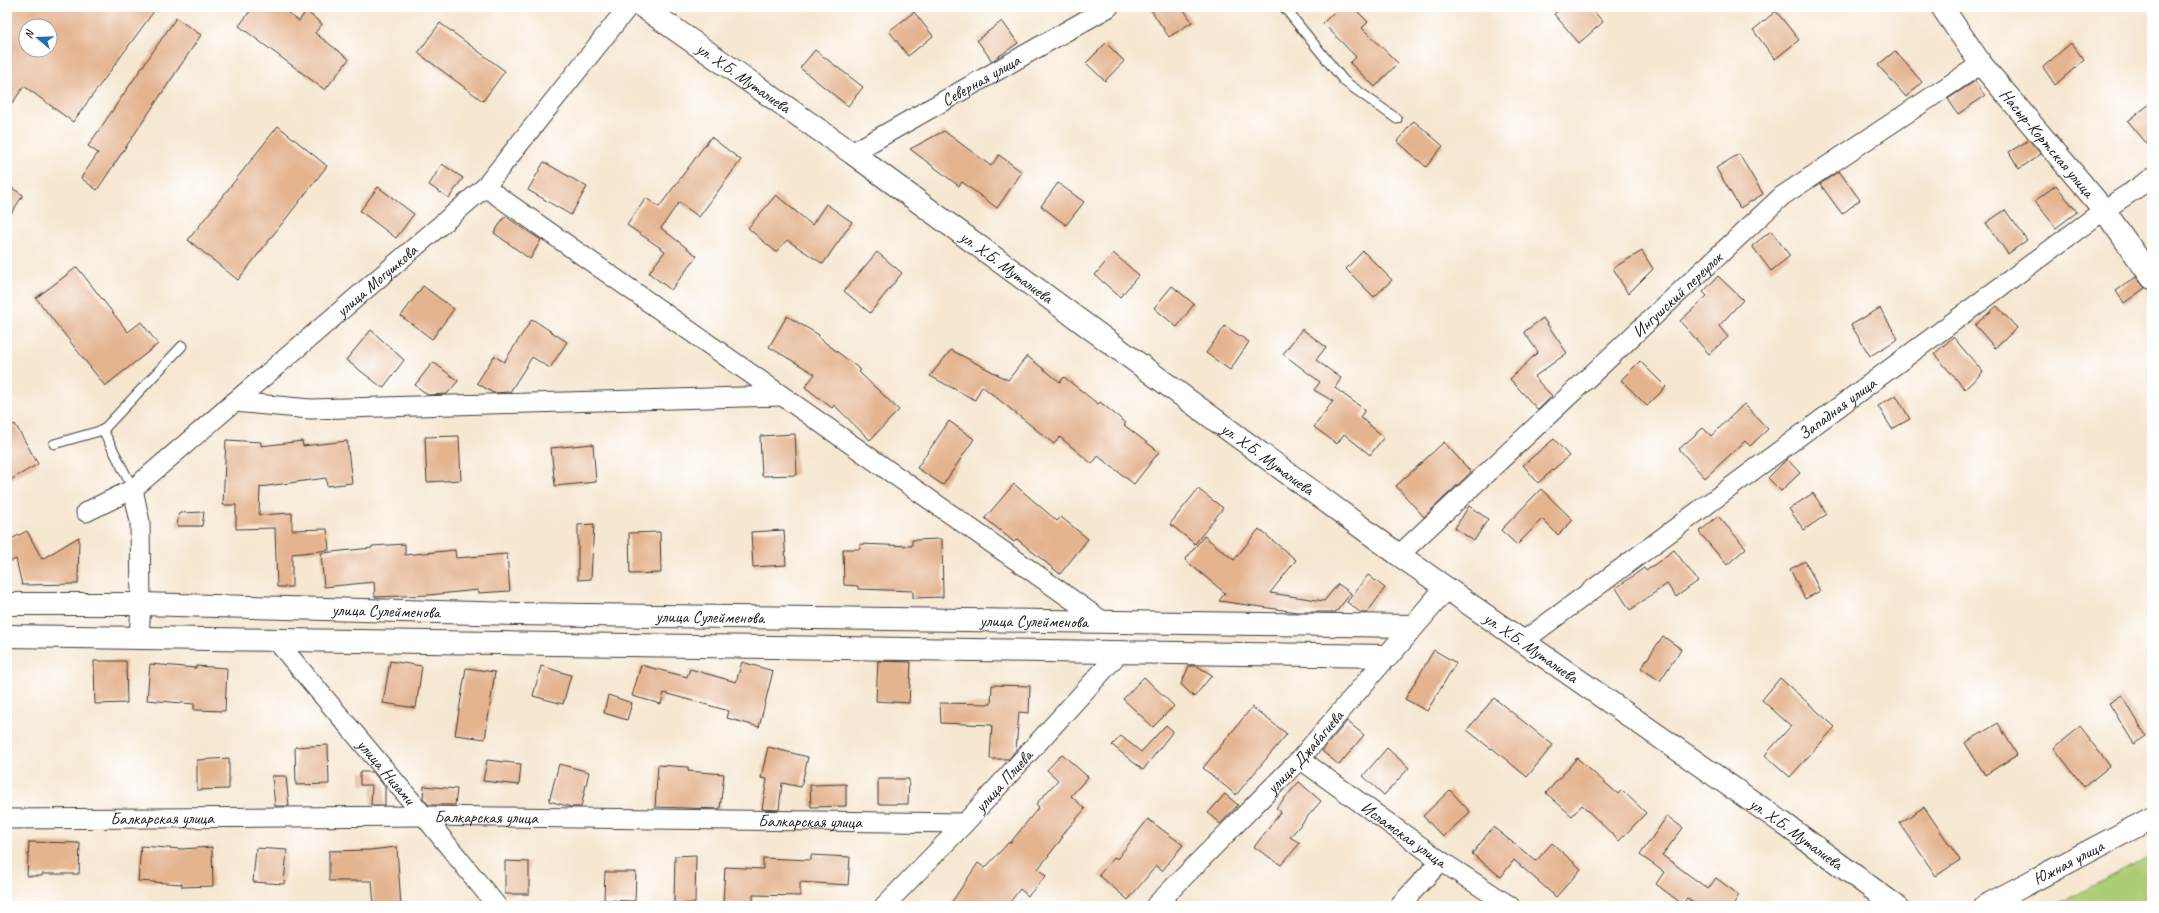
<svg xmlns="http://www.w3.org/2000/svg" width="2159" height="913" font-family="Caveat,sans-serif">
  <style>
    .green { fill: #adcd74; stroke: #647448 }
    .building { fill: #e4b48f; fill-rule: evenodd }
    .lines { fill: none; stroke-linecap: round; stroke-linejoin: round }
    .lane-casing { stroke: #3d3a37; stroke-width: 11 }
    .street-casing { stroke: #3d3a37; stroke-width: 21 }
    .secondary-casing { stroke: #3d3a37; stroke-width: 24 }
    .primary-casing { stroke: #3d3a37; stroke-width: 24 }
    .lane { stroke: #fff; stroke-width: 9 }
    .street { stroke: #fff; stroke-width: 19 }
    .secondary { stroke: #fff; stroke-width: 22 }
    .primary { stroke: #fff; stroke-width: 22 }
    .labels { text-anchor: middle; stroke-width: 3; stroke-linejoin: round; paint-order: stroke }
    .street-label { font-size: 17px; fill: #1c1c1c; stroke: #fff }
  </style>
  <rect width="100%" height="100%" fill="#fff"/>
  <filter id="ink" filterUnits="userSpaceOnUse"><feTurbulence type="fractalNoise" baseFrequency=".025" numOctaves="2"/><feDisplacementMap in="SourceGraphic" scale="8" xChannelSelector="R" yChannelSelector="G"/><feConvolveMatrix kernelMatrix="1 2 1 2 8 2 1 2 1" color-interpolation-filters="sRGB"/></filter>
  <filter id="wash" filterUnits="userSpaceOnUse"><feTurbulence type="fractalNoise" baseFrequency=".012" numOctaves="4" result="noise"/><feDisplacementMap in="SourceGraphic" scale="16" xChannelSelector="R" yChannelSelector="G"/><feGaussianBlur stdDeviation="0.9" result="paint"/><feColorMatrix in="noise" values="0 0 0 0 0 0 0 0 0 0 0 0 0 0 0 0 0 1.4 0 .05"/><feComposite in="paint" operator="in"/></filter>
  <g filter="url(#wash)">
    <rect width="100%" height="100%" fill="#f6e7d0"/>
    <path class="green" d="M2152,855V906H2054Z"/>
    <g id="blocks">
      <path class="building" d="M7,7H157L73,122L24,86L7,111ZM26,26H50V50H26Z
        M253,7H280L299,21L306,11L322,24L315,33L349,59L325,90L239,26Z
        M1149,7H1182L1192,22L1169,37Z
        M1339,7H1353L1368,22L1362,28L1398,63L1375,87L1350,63L1356,57L1323,23Z
        M1562,7H1590L1603,22L1579,43L1554,14Z
        M1776,11L1799,40L1775,59L1753,30Z
        M914,12L933,36L908,56L889,31Z
        M176,18L201,35L97,190L81,178L98,153L88,146Z
        M1002,21L1018,43L992,61L977,40Z
        M440,23L505,71L483,101L418,53Z
        M1106,43L1124,61L1105,81L1086,63Z
        M2071,43L2084,60L2055,85L2043,67Z
        M815,50L863,87L848,106L800,68Z
        M1895,51L1922,82L1906,97L1878,65Z
        M1975,81L1985,96L1958,114L1948,99Z
        M2152,102V150L2128,121Z
        M1414,121L1443,146L1426,167L1397,141Z
        M278,126L327,166L238,280L188,240Z
        M944,131L991,166L999,155L1022,172L997,208L962,182L959,186L910,149Z
        M711,137L741,160L699,217L679,202L661,228L697,256L671,290L649,273L665,251L627,225L646,198L659,207Z
        M2029,140L2041,154L2019,169L2009,152Z
        M1739,154L1763,194L1740,208L1716,168Z
        M544,162L587,187L571,215L528,190Z
        M442,164L463,178L449,198L429,185Z
        M1839,171L1860,200L1842,214L1820,184Z
        M1058,183L1084,202L1066,225L1041,206Z
        M7,185L23,195L7,220Z
        M2056,185L2077,212L2056,228L2035,201Z
        M378,187L414,214L396,238L360,211Z
        M776,195L812,225L826,204L852,222L823,264L787,240L776,252L748,228Z
        M2005,210L2027,240L2008,254L1986,223Z
        M505,216L541,240L530,259L494,233Z
        M1771,231L1790,256L1771,271L1752,246Z
        M1363,251L1392,280L1374,297L1346,269Z
        M1642,251L1653,269L1628,294L1613,268Z
        M877,252L902,273L870,313L844,291Z
        M1113,253L1139,275L1120,297L1095,275Z
        M77,267L128,332L141,322L158,344L105,386L36,298Z
        M1718,276L1743,300L1719,326L1728,337L1709,354L1680,321L1707,296L1703,292Z
        M2136,277L2145,288L2124,303L2116,291Z
        M423,286L454,309L432,339L401,316Z
        M1172,286L1194,304L1177,327L1154,308Z
        M1997,306L2017,328L1995,348L1975,325Z
        M1880,308L1898,339L1870,356L1851,325Z
        M787,316L819,335L818,337L861,370L859,372L899,410L870,440L834,405L832,408L805,387L815,374L769,347Z
        M1543,318L1567,353L1534,377L1552,396L1538,410L1510,379L1538,352L1524,332Z
        M532,319L567,342L550,368L532,357L510,392L493,393L477,383L494,356L504,362Z
        M1225,326L1249,342L1230,370L1206,353Z
        M1302,329L1326,347L1316,360L1341,378L1335,388L1365,410L1360,417L1384,437L1370,455L1344,434L1337,444L1314,427L1333,401L1314,390L1320,382L1283,354Z
        M371,330L404,360L383,388L346,360Z
        M1953,337L1983,372L1965,389L1934,354Z
        M951,350L1008,380L1027,356L1060,382L1064,377L1098,404L1100,402L1126,423L1124,425L1159,452L1134,484L1098,456L1092,464L1060,437L1054,444L982,386L975,400L930,376Z
        M1640,361L1666,387L1647,406L1621,380Z
        M433,362L458,381L447,394L428,395L415,385Z
        M1896,395L1910,419L1892,429L1878,406Z
        M1744,404L1768,429L1750,446L1745,441L1705,478L1679,449L1703,428L1711,436Z
        M949,421L974,439L943,485L917,468Z
        M15,424L38,464L7,482V429Z
        M795,434L797,475L762,476L760,436Z
        M459,436L461,480L427,482L425,437Z
        M1554,439L1569,456L1538,483L1523,465Z
        M226,440L261,442V446L302,441L303,446L347,441L352,483L327,486L326,478L260,487L259,515L292,513V530L327,529L329,550L292,554V587H277L275,528L236,529V505H223Z
        M1444,442L1471,472L1424,517L1396,486Z
        M593,444L596,482L555,486L551,448Z
        M1787,459L1800,473L1781,491L1768,478Z
        M1014,484L1057,521L1061,517L1088,539L1060,574L1017,539L1014,542L985,518Z
        M1198,489L1223,508L1195,544L1170,524Z
        M1541,489L1573,520L1558,535L1542,519L1517,545L1501,530Z
        M1813,493L1827,514L1804,530L1789,509Z
        M1469,506L1488,519L1474,541L1455,528Z
        M204,512L202,526H177L179,513Z
        M1718,516L1746,548L1727,565L1699,532Z
        M594,524L591,579L578,580V525Z
        M1259,529L1296,560L1270,593L1324,601L1338,584L1351,593L1336,612H1297L1219,601L1225,593L1185,560L1204,536L1234,560Z
        M784,530L786,565L753,567L751,532Z
        M27,531L42,559L79,537L78,584L22,585L16,559L7,563V541Z
        M660,532L661,573L630,574L629,533Z
        M942,539L943,597L913,598V591L858,589V586L844,585L843,549H860V544L912,546V540Z
        M405,544V555L455,550L456,558L507,554L510,591L478,593V590L429,595L375,597L374,582L324,587L321,553L372,548V546Z
        M1674,550L1698,581L1676,597L1667,584L1630,610L1616,588L1644,568L1646,571Z
        M1805,561L1820,591L1805,599L1790,569Z
        M1368,575L1385,588L1367,613H1361L1347,602Z
        M1663,636L1681,649L1660,681L1641,668Z
        M1434,650L1456,663L1427,711L1405,699Z
        M94,661H126L127,703L95,704Z
        M390,661L422,666L416,708L383,703Z
        M878,661L911,662L909,703L876,701Z
        M742,662L773,671L759,727L727,718L729,711L664,693L661,704L632,696L641,665L687,677L690,669L736,682Z
        M150,664L196,668V666L227,668L225,711L194,710V704L147,700Z
        M541,666L571,675L563,704L533,696Z
        M1189,666H1197L1212,675L1194,697L1181,684Z
        M466,668L495,672L485,739L455,735Z
        M1144,677L1174,706L1153,727L1123,699Z
        M1780,678L1835,727L1790,777L1765,755L1791,726L1762,700Z
        M992,685L1030,686L1029,713L1019,712L1016,750L1009,759H990L992,725L941,723L940,703L991,704Z
        M608,695L632,703L627,720L604,713Z
        M2122,695L2146,736L2134,744L2109,703Z
        M1494,698L1553,745L1527,777L1492,748L1491,749L1467,730Z
        M1252,707L1287,734L1236,795L1203,768Z
        M1347,721L1364,735L1339,765L1322,751Z
        M1998,723L2017,755L1985,775L1965,743Z
        M1166,725L1173,731L1143,770L1112,745L1121,736L1141,752Z
        M2080,727L2110,766L2084,787L2054,748Z
        M328,745L329,784L296,785L295,747Z
        M768,747L808,757L801,787L782,783L779,810L762,809L767,779L761,778Z
        M1387,748L1409,768L1384,795L1363,776Z
        M1062,754L1088,777L1071,796L1085,809L1061,836L1063,837L1038,869L1046,876L1028,896L1020,889L1007,906H949L978,863L985,868L1009,842L1010,843L1039,807L1036,804L1058,780L1047,770Z
        M229,758V789L197,790V760Z
        M1577,758L1618,794L1622,790L1646,813L1619,841L1582,805L1572,816L1546,793Z
        M487,760L521,764L519,785L483,781Z
        M559,764L589,772L581,807H571L549,801Z
        M658,765L688,767V771L724,774L720,809L655,807Z
        M360,772H373L385,787V805H371L372,785H360Z
        M272,776H286L289,806H275Z
        M878,779H909L908,804H878Z
        M1299,782L1321,801L1290,837L1300,843L1281,865L1254,847L1281,812L1276,808Z
        M846,784V806L811,807L810,785Z
        M424,786L457,789L455,805H429L423,798Z
        M1450,790L1470,812L1443,837L1423,816Z
        M1225,794L1238,805L1220,824L1208,813Z
        M1924,807L1960,860L1936,876L1900,823Z
        M1667,816L1683,828L1662,855L1708,889L1716,878L1739,895L1732,906H1698L1687,898L1682,904L1656,884L1664,872L1640,855Z
        M1148,819L1183,845L1162,871L1156,866L1128,900L1099,875L1115,857L1117,859Z
        M1493,827L1536,861L1552,843L1581,869L1556,897L1514,860L1501,877L1472,854Z
        M29,842L80,843L79,874H42V876H27Z
        M141,846L181,849L212,847L213,886L182,887V884L138,881Z
        M397,847L401,906H374L372,881H329V851L370,850Z
        M256,848L287,850L284,884L253,882Z
        M696,855L695,903L674,904L675,856Z
        M811,855L850,857L848,885L800,882V896L753,895V904L723,902L725,867L763,869V858L811,860Z
        M505,861L529,862V894H505Z
        M605,872H636L635,901L604,900Z"/>
    </g>
  </g>
  <g filter="url(#ink)">
    <use href="#blocks" fill-opacity="0" stroke="#3d3a37" stroke-width="1"/>
    <g class="lines">
      <defs>
        <path id="lane" d="M1284,7L1344,81L1397,119
          M54,444L103,430
          M133,489L103,430L182,346"/>
        <g id="street">
          <path id="s1" d="M852,153L1109,7"/>
          <path d="M485,187L1104,622"/>
          <path d="M234,402L310,409L781,396"/>
          <path d="M133,489L140,522L141,604L139,638"/>
          <path id="s2" d="M86,512L133,489L485,187L628,7"/>
          <path id="s3" d="M1399,555L1782,196L1981,64"/>
          <path id="s4" d="M275,639L424,816L497,906"/>
          <path id="s5" d="M1522,642L2104,210L2152,178"/>
          <path id="s6" d="M1300,759L1441,861L1510,906"/>
          <path id="s7" d="M7,819L424,816L965,823"/>
          <path id="s8" d="M884,906L965,823L1120,652"/>
          <path id="s9" d="M1155,906L1300,759L1388,656"/>
          <path d="M1399,906L1441,861"/>
        </g>
        <g id="secondary">
          <path id="s10" d="M1942,7L1981,64L2104,210L2152,278"/>
          <path id="s11" d="M7,604H141L516,614L1413,626"/>
          <path d="M7,636L1388,656L1446,588"/>
          <path id="s12" d="M1985,906L2152,818"/>
        </g>
        <g id="primary">
          <path id="s13" d="M643,7L852,153L1399,555L1783,823L1896,906"/>
        </g>
      </defs>
      <use href="#lane" class="lane-casing"/>
      <use href="#street" class="street-casing"/>
      <use href="#secondary" class="secondary-casing"/>
      <use href="#primary" class="primary-casing"/>
      <use href="#lane" class="lane"/>
      <use href="#street" class="street"/>
      <use href="#secondary" class="secondary"/>
      <use href="#primary" class="primary"/>
    </g>
  </g>
  <g class="labels">
    <g class="street-label">
      <text dy="6" stroke="none"><textPath href="#s13" startOffset="123">ул. Х.Б. Муталиева</textPath></text>
      <text dy="6" stroke="none"><textPath href="#s1" startOffset="148">Северная улица</textPath></text>
      <text dy="6" stroke="none"><textPath href="#s10" startOffset="172">Насыр-Кортская улица</textPath></text>
      <text dy="6" stroke="none"><textPath href="#s13" startOffset="447">ул. Х.Б. Муталиева</textPath></text>
      <text dy="6" stroke="none"><textPath href="#s2" startOffset="373">улица Могушкова</textPath></text>
      <text dy="6" stroke="none"><textPath href="#s3" startOffset="381">Ингушский переулок</textPath></text>
      <text dy="6" stroke="none"><textPath href="#s5" startOffset="392">Западная улица</textPath></text>
      <text dy="6" stroke="none"><textPath href="#s13" startOffset="771">ул. Х.Б. Муталиева</textPath></text>
      <text dy="6" stroke="none"><textPath href="#s11" startOffset="379">улица Сулейменова</textPath></text>
      <text dy="6" stroke="none"><textPath href="#s11" startOffset="703">улица Сулейменова</textPath></text>
      <text dy="6" stroke="none"><textPath href="#s11" startOffset="1027">улица Сулейменова</textPath></text>
      <text dy="6" stroke="none"><textPath href="#s13" startOffset="1095">ул. Х.Б. Муталиева</textPath></text>
      <text dy="6" stroke="none"><textPath href="#s9" startOffset="215">улица Джабагиева</textPath></text>
      <text dy="6" stroke="none"><textPath href="#s4" startOffset="173">улица Низами</textPath></text>
      <text dy="6" stroke="none"><textPath href="#s8" startOffset="173">улица Плиева</textPath></text>
      <text dy="6" stroke="none"><textPath href="#s7" startOffset="479">Балкарская улица</textPath></text>
      <text dy="6" stroke="none"><textPath href="#s7" startOffset="155">Балкарская улица</textPath></text>
      <text dy="6" stroke="none"><textPath href="#s7" startOffset="803">Балкарская улица</textPath></text>
      <text dy="6" stroke="none"><textPath href="#s6" startOffset="128">Исламская улица</textPath></text>
      <text dy="6" stroke="none"><textPath href="#s13" startOffset="1419">ул. Х.Б. Муталиева</textPath></text>
      <text dy="6" stroke="none"><textPath href="#s12" startOffset="94">Южная улица</textPath></text>
    </g>
  </g>
  <rect width="2159" height="913" fill="none" stroke="#fff" stroke-width="24"/>
  <g transform="translate(38 38) rotate(289)"><circle r="19" fill="#ffffff" stroke="#a4a4a4"/>
  <path d="M0-3L7 15L0 10L-7 15Z" fill="#1f6fb2"/>
  <text y="-6" font-size="11" font-weight="bold" text-anchor="middle" fill="#1c1c1c">N</text>
  </g>
</svg>
